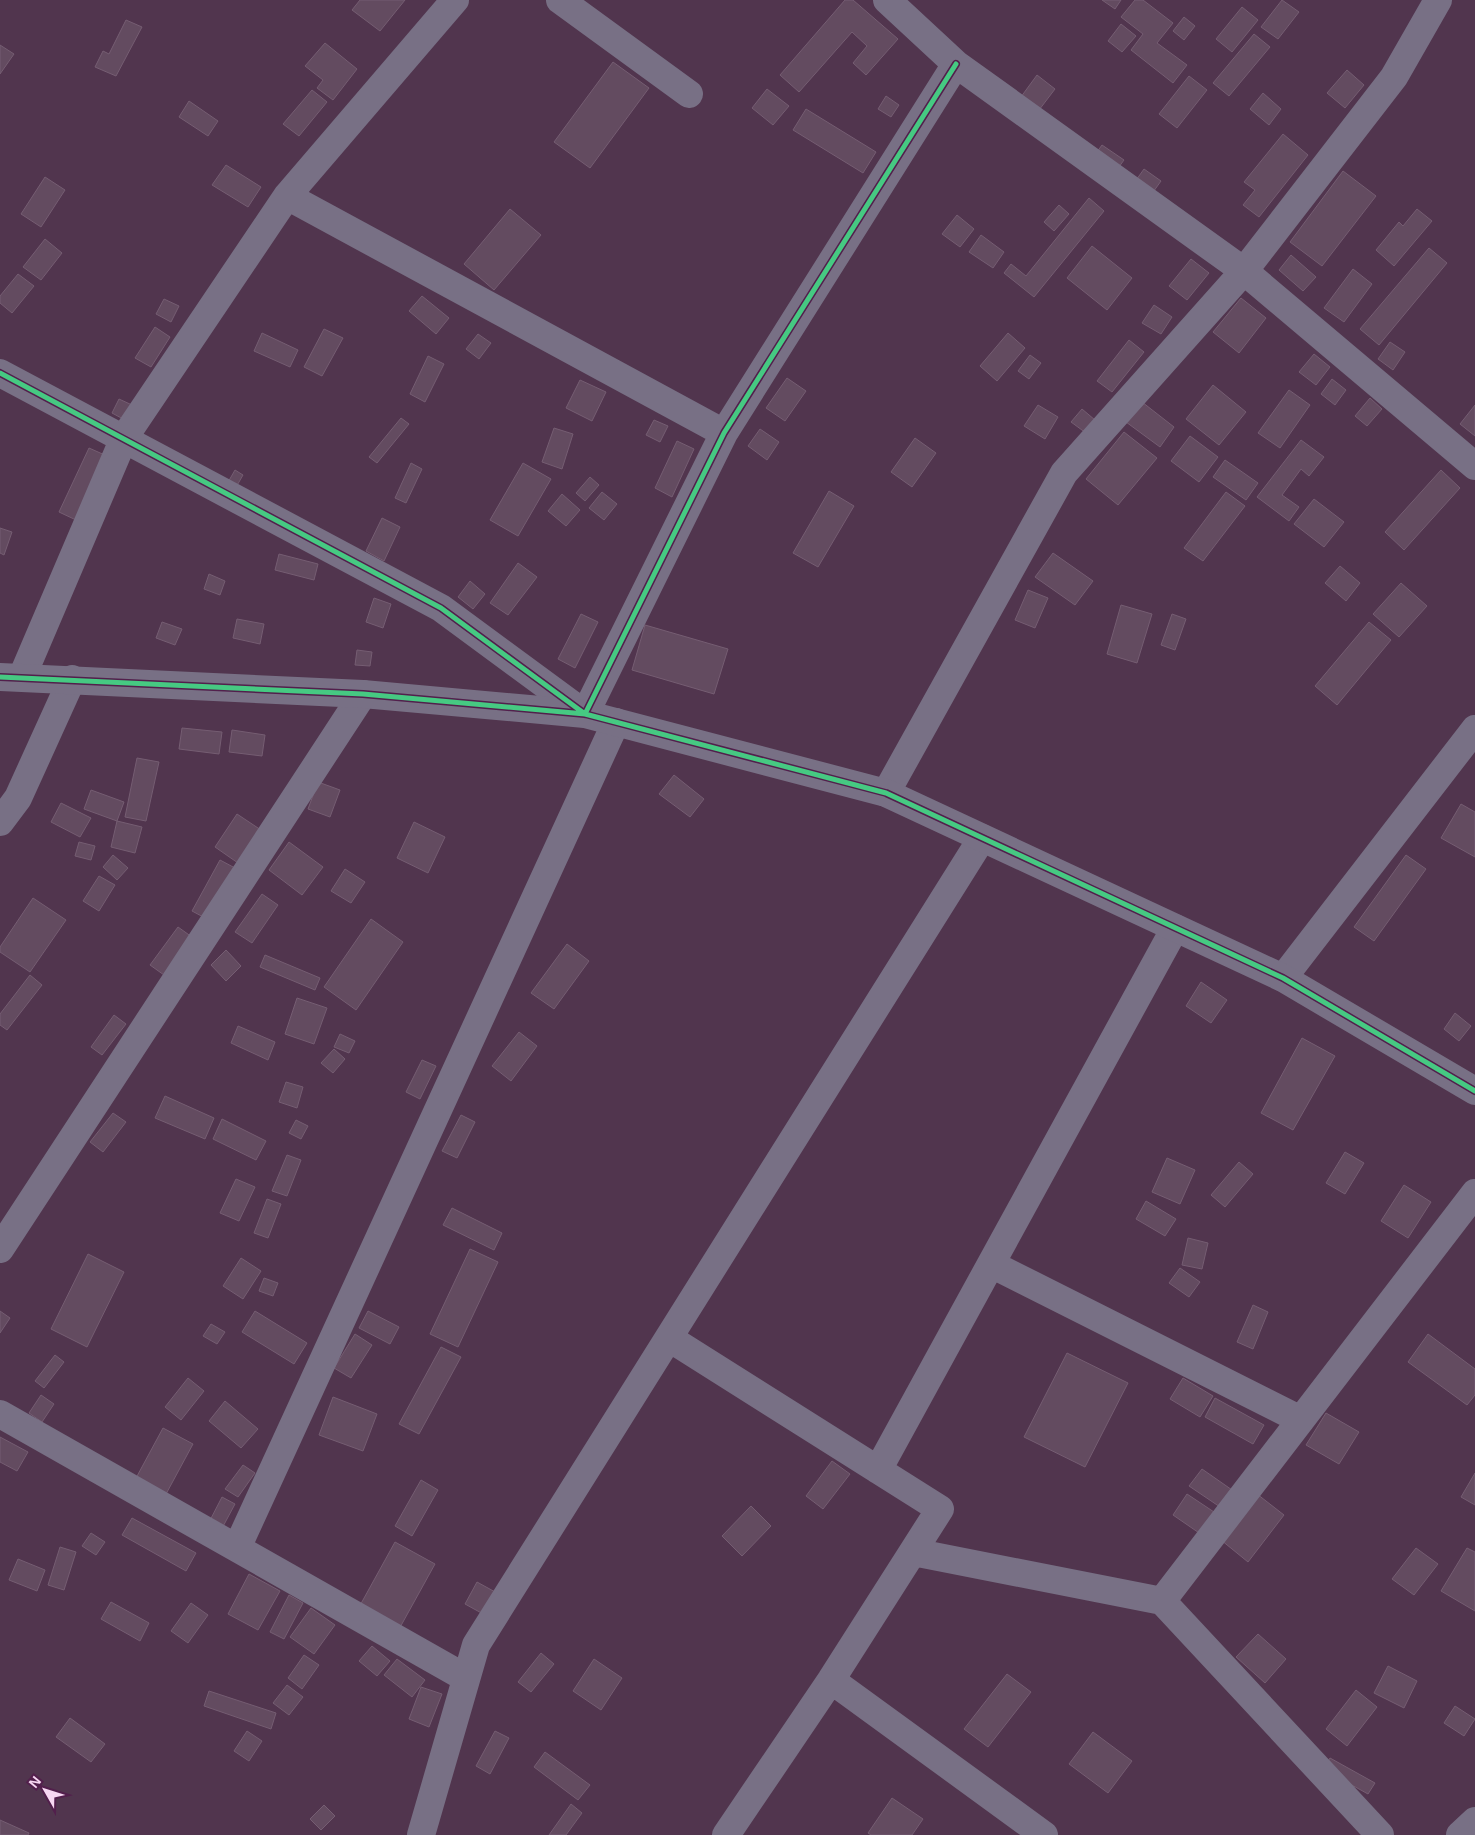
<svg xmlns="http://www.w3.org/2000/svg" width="1475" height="1835" font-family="Arial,sans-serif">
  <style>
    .building { fill: #634b60; stroke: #755d72 }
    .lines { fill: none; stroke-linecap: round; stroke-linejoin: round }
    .minor { stroke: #787085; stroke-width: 28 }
    .tertiary { stroke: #787085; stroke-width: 28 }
    .cycleway-casing { stroke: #521f4c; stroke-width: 8 }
    .cycleway { stroke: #46c982; stroke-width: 5 }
  </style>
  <rect width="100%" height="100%" fill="#51354e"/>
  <path class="building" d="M360,0H405L380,31L352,10Z
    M845,0H853L898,39L866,75L853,63L867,46L852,32L799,92L780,75Z
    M1102,0H1121L1115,9Z
    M1135,0H1143L1173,23L1157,43L1187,65L1173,83L1131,50L1143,34L1121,17Z
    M1282,0L1299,12L1278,39L1261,27Z
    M1242,7L1258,20L1232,52L1216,39Z
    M1184,17L1195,26L1184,40L1173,31Z
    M126,20L142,27L116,76L95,67L103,51L109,54Z
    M1121,24L1136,36L1122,52L1108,41Z
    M1254,34L1270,47L1229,96L1213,83Z
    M325,43L357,69L333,100L317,88L323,80L305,66Z
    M0,45L14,54L0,74Z
    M613,62L649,88L590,168L554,142Z
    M1347,70L1364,85L1345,108L1327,93Z
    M1037,75L1055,89L1036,114L1018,101Z
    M1189,76L1207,90L1177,128L1159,114Z
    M767,89L789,106L773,125L752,108Z
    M312,90L327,102L299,136L283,124Z
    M1263,93L1281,109L1269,125L1250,109Z
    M886,96L899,105L891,117L878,109Z
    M189,101L218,121L208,136L179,117Z
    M806,109L876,152L863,173L793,130Z
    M1283,134L1308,155L1259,217L1243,205L1255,190L1244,182Z
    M1102,145L1124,160L1116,171L1094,156Z
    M226,165L261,187L248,207L212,185Z
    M1144,169L1161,181L1151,195L1134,183Z
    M1343,171L1376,196L1322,266L1290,242Z
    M45,177L65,190L41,227L21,214Z
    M1089,198L1104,211L1034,297L1004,273L1011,264L1026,276Z
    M1059,205L1069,214L1054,231L1044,222Z
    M510,209L541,235L494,290L464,264Z
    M1417,209L1432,221L1394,266L1376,250L1399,222L1403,226Z
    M957,215L974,229L960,247L942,234Z
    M981,235L1004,252L993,268L969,252Z
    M45,239L62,253L41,280L23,267Z
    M1092,246L1132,278L1107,310L1067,278Z
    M1429,248L1447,263L1379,345L1360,329Z
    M1291,255L1316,277L1303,291L1279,270Z
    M1191,259L1209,273L1187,300L1169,286Z
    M1353,269L1372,284L1344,322L1324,308Z
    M18,274L34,286L12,313L0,303V296Z
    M422,296L449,318L436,334L409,311Z
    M1241,298L1266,318L1239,353L1213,332Z
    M164,299L179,306L171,322L156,314Z
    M1154,305L1172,317L1161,334L1142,323Z
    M155,327L170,337L151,367L135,358Z
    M324,329L343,338L322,376L304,367Z
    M262,333L298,350L290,367L254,351Z
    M1008,333L1025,348L997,381L980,366Z
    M478,334L491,343L479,359L466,349Z
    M1129,340L1144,352L1112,392L1097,381Z
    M1390,342L1405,352L1393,370L1378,359Z
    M1314,354L1330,367L1316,385L1299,372Z
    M1030,355L1041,363L1029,379L1018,371Z
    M428,356L444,364L425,402L410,394Z
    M787,378L806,391L785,421L766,408Z
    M1332,379L1346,390L1335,405L1321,394Z
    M580,380L606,392L592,421L566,408Z
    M1213,385L1246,412L1219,445L1186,419Z
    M1289,390L1310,405L1280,448L1258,433Z
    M1370,398L1382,409L1367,426L1355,416Z
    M119,399L132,405L125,420L112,413Z
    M1142,402L1174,427L1160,447L1126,422Z
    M1038,405L1058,417L1045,439L1024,426Z
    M1475,405V436L1460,424Z
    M1082,409L1095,420L1086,433L1071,422Z
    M401,418L409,424L377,463L369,457Z
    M654,420L668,426L660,442L646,435Z
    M554,428L573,434L562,469L542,462Z
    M760,429L779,442L767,460L748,446Z
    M1124,432L1157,458L1118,505L1086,479Z
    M1190,436L1218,457L1199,482L1171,461Z
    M915,438L936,453L912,487L891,472Z
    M1301,440L1324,457L1309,476L1301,469L1282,495L1299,507L1289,521L1257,497Z
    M677,441L694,449L672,497L655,488Z
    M89,448L107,456L76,520L59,512Z
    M1225,460L1258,483L1246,500L1213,477Z
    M411,463L422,469L406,503L395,498Z
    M523,463L551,479L518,536L490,520Z
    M235,470L243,475L235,489L227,484Z
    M1441,470L1460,488L1404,550L1385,532Z
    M590,477L599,485L585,501L576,493Z
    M829,491L854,506L818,567L793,553Z
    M602,492L617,504L604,520L589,508Z
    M1226,492L1245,506L1203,561L1184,548Z
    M562,494L580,510L566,526L548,511Z
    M1314,499L1344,522L1324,547L1294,524Z
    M382,518L400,527L384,561L366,551Z
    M0,528L12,532L4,555L0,553Z
    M1053,553L1093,581L1075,605L1035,577Z
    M279,554L318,564L314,580L275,570Z
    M518,563L537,577L508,615L490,603Z
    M1340,566L1360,583L1346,601L1325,583Z
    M209,574L225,581L220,595L204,589Z
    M470,581L485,594L473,609L458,597Z
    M1401,583L1427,606L1399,637L1373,614Z
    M1028,590L1048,598L1035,628L1015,620Z
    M374,598L391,604L383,628L366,622Z
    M1121,605L1152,614L1137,663L1107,654Z
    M581,614L598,622L575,668L558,659Z
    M1172,614L1186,619L1175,650L1161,645Z
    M237,619L264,624L260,644L233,638Z
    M162,622L182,629L175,645L156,638Z
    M1369,622L1391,640L1337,705L1315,686Z
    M645,625L728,649L714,694L632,670Z
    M357,650L372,652L370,666L355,665Z
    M182,728L222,732L219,754L179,749Z
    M232,730L265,735L262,756L229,752Z
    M137,758L159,762L146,821L125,817Z
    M674,775L704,799L690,817L659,794Z
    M318,782L340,790L330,817L308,809Z
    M91,790L124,802L117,821L84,809Z
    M61,803L91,818L80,837L51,822Z
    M1461,804L1475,812V857L1441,838Z
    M237,814L261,830L238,863L215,847Z
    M117,821L142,827L135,853L111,847Z
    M414,822L445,837L428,873L397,858Z
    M79,842L95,846L91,860L75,856Z
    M289,842L323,867L302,895L269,870Z
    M113,855L128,868L117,880L103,867Z
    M1406,855L1426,869L1374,941L1354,927Z
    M220,860L235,868L207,919L192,911Z
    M345,869L365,882L351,903L331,891Z
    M99,876L115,885L99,911L83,901Z
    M262,894L278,905L252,943L235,932Z
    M33,898L66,920L30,972L0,952V947Z
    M371,919L403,942L356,1010L324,987Z
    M178,927L192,937L164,975L150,965Z
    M567,944L589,961L554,1009L531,993Z
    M226,950L241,966L226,981L211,965Z
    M265,955L320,978L315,990L260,967Z
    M30,975L42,985L7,1030L0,1025V1014Z
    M1201,982L1227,1000L1211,1023L1186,1006Z
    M297,998L327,1008L314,1044L285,1034Z
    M1455,1013L1471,1026L1459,1041L1444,1029Z
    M114,1015L126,1024L102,1055L91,1047Z
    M238,1026L275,1042L268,1060L231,1043Z
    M519,1032L537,1046L511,1081L492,1066Z
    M340,1034L355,1041L349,1053L334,1047Z
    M1302,1038L1335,1056L1293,1130L1261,1113Z
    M334,1049L345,1059L333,1073L321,1063Z
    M422,1060L436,1066L420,1099L406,1092Z
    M286,1082L303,1087L297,1108L279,1102Z
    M165,1096L214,1118L205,1139L155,1118Z
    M113,1113L126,1122L103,1152L90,1142Z
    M461,1115L475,1122L457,1158L442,1151Z
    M222,1119L266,1141L256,1160L213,1139Z
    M296,1120L308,1126L301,1139L289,1133Z
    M1345,1152L1364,1163L1345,1194L1326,1183Z
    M287,1155L301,1160L287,1196L272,1191Z
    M1167,1158L1195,1170L1180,1204L1152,1192Z
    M1239,1162L1253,1174L1225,1207L1211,1195Z
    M236,1179L255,1187L239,1221L220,1213Z
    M1404,1185L1431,1202L1408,1238L1381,1221Z
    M267,1199L281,1204L268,1238L254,1233Z
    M1146,1201L1176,1219L1165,1236L1136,1219Z
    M452,1208L502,1233L494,1250L443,1225Z
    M1188,1238L1208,1243L1202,1269L1182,1265Z
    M470,1249L498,1262L458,1347L430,1334Z
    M88,1254L124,1272L87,1347L51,1329Z
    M241,1258L261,1271L243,1299L223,1286Z
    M1180,1268L1200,1282L1189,1297L1169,1283Z
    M264,1278L278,1283L273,1296L259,1291Z
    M1253,1305L1268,1312L1253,1349L1237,1342Z
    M0,1311L10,1318L0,1333Z
    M255,1311L307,1343L294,1364L242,1332Z
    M368,1311L399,1327L390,1344L359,1328Z
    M211,1324L225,1332L217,1344L203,1336Z
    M355,1334L372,1345L351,1378L334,1368Z
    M1428,1334L1475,1369V1395L1467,1405L1408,1362Z
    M441,1347L461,1357L419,1434L399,1424Z
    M1067,1353L1128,1383L1085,1467L1024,1437Z
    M55,1355L64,1362L44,1388L35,1381Z
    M188,1378L204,1391L181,1420L165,1407Z
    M1183,1378L1213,1396L1200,1417L1170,1399Z
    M41,1395L54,1404L42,1422L29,1413Z
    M333,1397L377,1414L363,1451L319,1435Z
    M1215,1398L1264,1425L1253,1444L1205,1417Z
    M225,1401L258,1429L241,1448L209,1421Z
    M1326,1413L1359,1432L1339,1464L1306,1445Z
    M163,1428L193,1444L159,1507L129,1491Z
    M0,1437L28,1452L17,1471L0,1462Z
    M832,1461L850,1474L823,1509L806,1496Z
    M243,1465L255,1473L238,1497L225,1489Z
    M1202,1469L1235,1492L1223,1509L1189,1486Z
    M1475,1473V1505L1461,1497Z
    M421,1480L438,1490L412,1536L395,1526Z
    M1187,1494L1220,1516L1205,1537L1173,1515Z
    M1257,1494L1284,1515L1248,1562L1221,1540Z
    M222,1497L235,1504L219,1534L206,1528Z
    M751,1506L771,1526L742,1556L722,1536Z
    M132,1518L196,1553L186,1571L122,1535Z
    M91,1533L105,1542L96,1555L82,1546Z
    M395,1542L435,1564L398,1631L358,1609Z
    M60,1547L76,1552L64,1590L48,1585Z
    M1416,1548L1438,1564L1414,1595L1392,1579Z
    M1467,1548L1475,1552V1611L1441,1591Z
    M18,1559L45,1570L37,1591L9,1580Z
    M249,1574L280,1591L258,1630L228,1614Z
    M477,1582L497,1593L485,1615L465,1604Z
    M289,1595L303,1603L284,1639L270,1632Z
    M111,1602L149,1623L140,1641L101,1619Z
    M191,1603L208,1615L188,1643L171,1631Z
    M311,1608L335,1625L314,1654L290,1637Z
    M1258,1634L1286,1659L1265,1683L1236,1657Z
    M372,1646L390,1661L377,1676L359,1661Z
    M541,1653L554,1664L531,1692L518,1682Z
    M304,1655L319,1665L302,1689L288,1678Z
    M397,1659L425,1680L412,1697L384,1675Z
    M594,1659L622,1678L601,1710L573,1691Z
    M1388,1666L1417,1681L1404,1708L1374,1693Z
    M1007,1674L1031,1692L988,1747L964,1729Z
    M287,1685L303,1697L289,1715L273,1703Z
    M421,1687L442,1694L429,1727L409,1719Z
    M1356,1690L1377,1707L1347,1746L1326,1729Z
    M209,1691L276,1713L271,1729L204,1706Z
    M1455,1706L1475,1719L1464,1736L1444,1723Z
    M70,1718L105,1744L91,1762L56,1737Z
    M247,1731L262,1741L249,1761L234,1751Z
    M495,1731L509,1738L490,1774L476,1766Z
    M1093,1732L1132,1761L1108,1793L1069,1764Z
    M545,1752L590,1785L578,1800L534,1767Z
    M1330,1758L1375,1783L1368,1794L1323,1769Z
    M892,1798L923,1819L912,1835H871L868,1833Z
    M571,1804L582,1813L566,1835H549Z
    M324,1805L335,1816L321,1830L310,1819Z
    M0,1820L29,1833L28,1835H0Z"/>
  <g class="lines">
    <path class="minor" d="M560,0L689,94
      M887,0L956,64L1244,271L1475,466
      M287,196L724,433
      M0,373L441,608L585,714L724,433L956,64
      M22,677L124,438L287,196L455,0
      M886,793L1064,473L1244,271L1394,77L1438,0
      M0,822L18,798L72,679
      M1283,978L1475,729
      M0,1249L363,694
      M991,1264L1301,1420
      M669,1338L940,1509L831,1680L726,1835
      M0,1414L466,1678
      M878,1470L1175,928
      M237,1548L616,722
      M913,1552L1162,1601L1380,1835
      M1162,1601L1475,1193
      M831,1680L1044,1835
      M421,1835L476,1645L982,838
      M1460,1835L1475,1821"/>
    <path class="tertiary" d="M0,677L363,694L585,714L886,793L1283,978L1475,1091"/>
    <defs>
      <path id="cycleway" d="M0,373L441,608L585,714L724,433L956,64
        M0,677L363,694L585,714L886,793L1283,978L1475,1091"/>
    </defs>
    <use href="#cycleway" class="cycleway-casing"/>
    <use href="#cycleway" class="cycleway"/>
  </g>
  <g transform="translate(45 1790) rotate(309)" stroke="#521f4c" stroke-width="4" paint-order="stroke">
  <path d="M0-4L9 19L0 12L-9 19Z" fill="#f7d7f2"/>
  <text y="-8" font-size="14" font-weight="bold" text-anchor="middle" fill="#f7d7f2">N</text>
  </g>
</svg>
